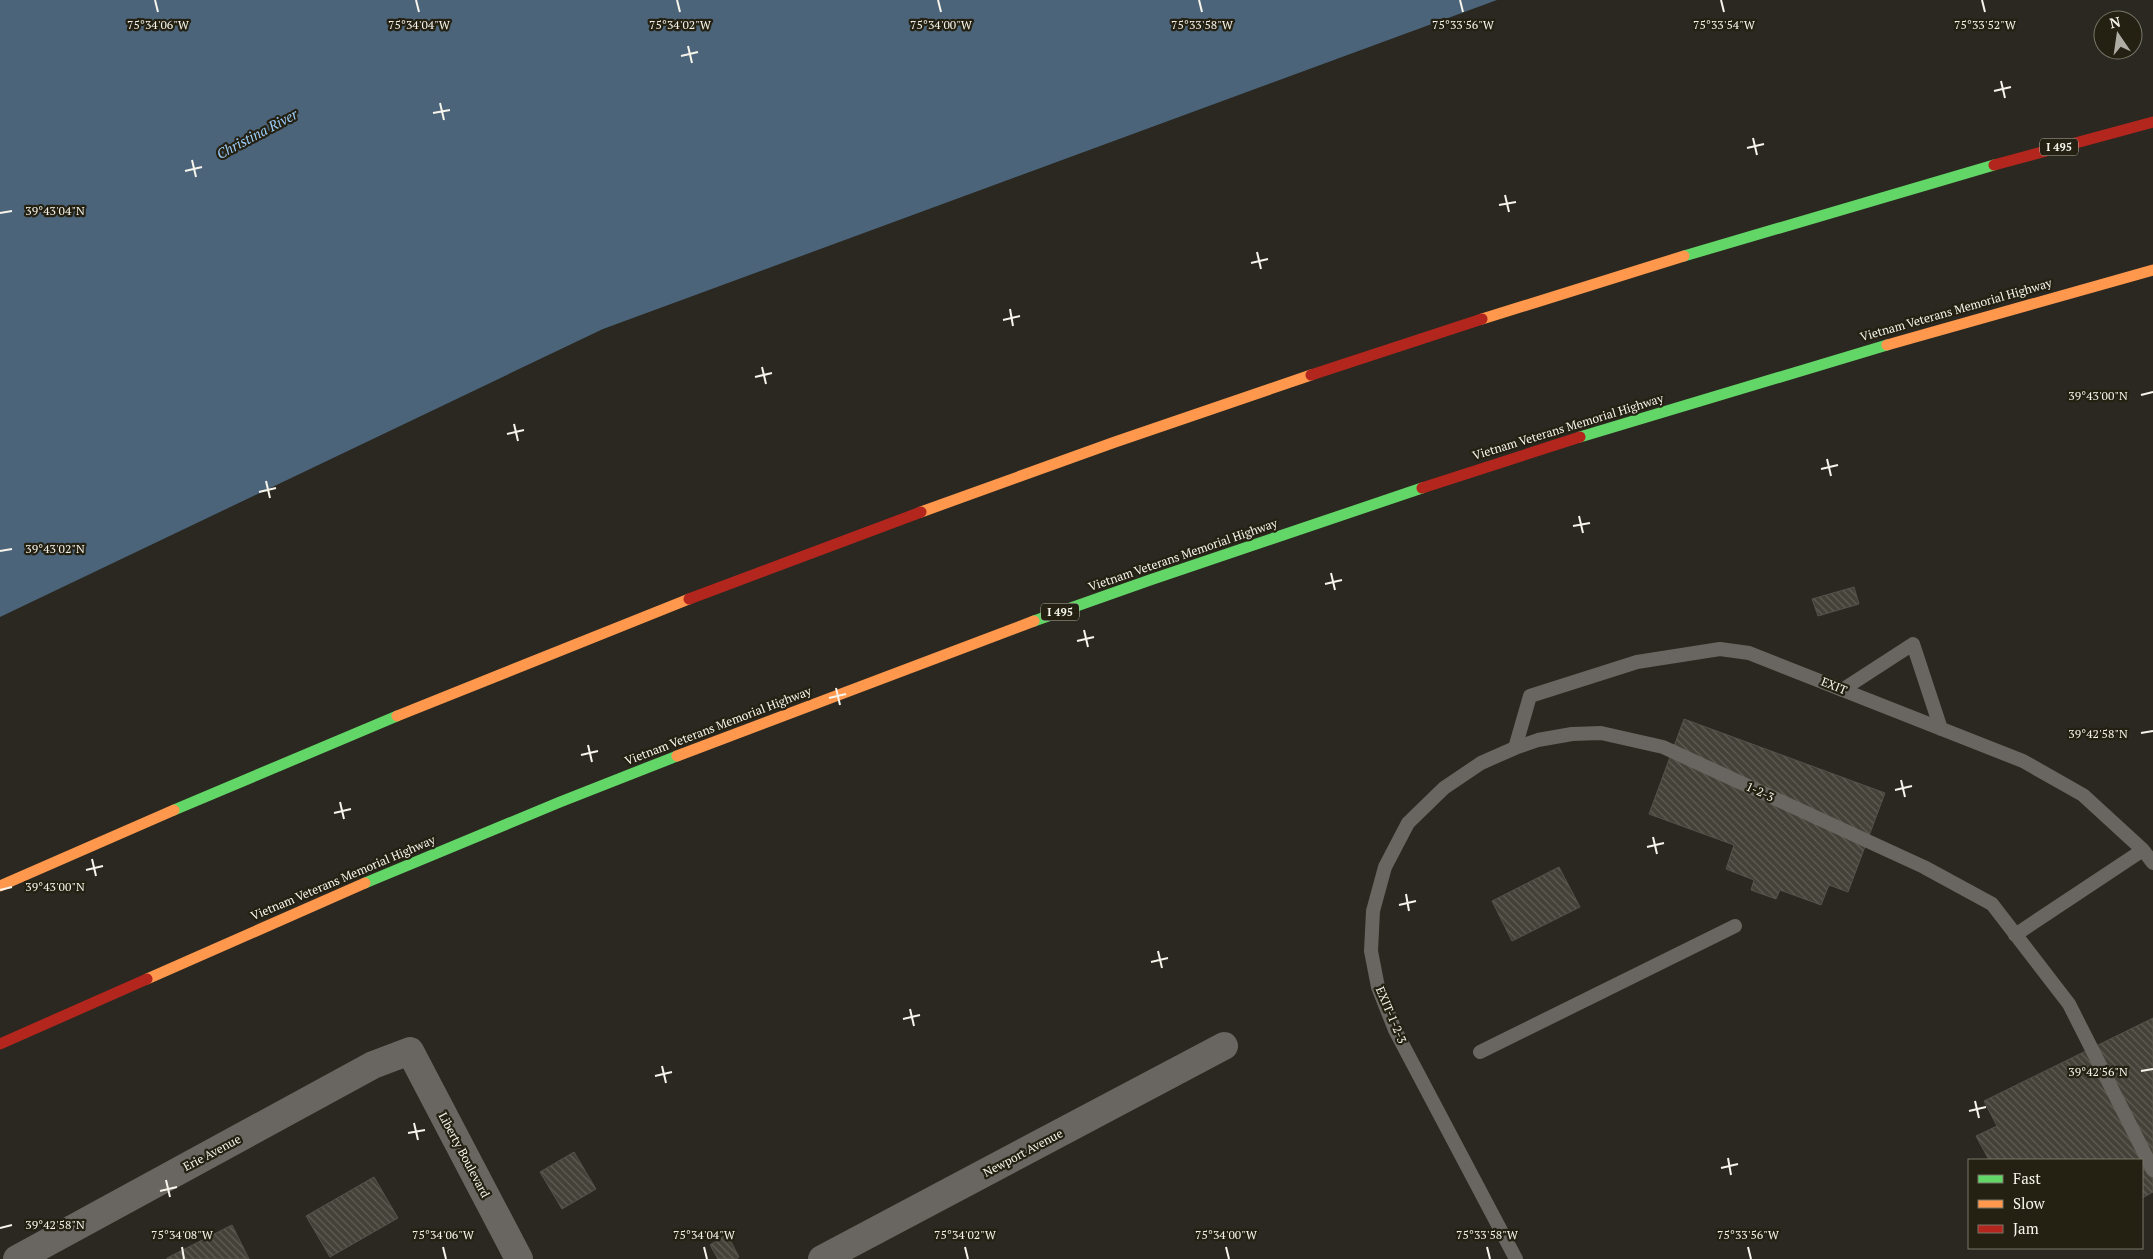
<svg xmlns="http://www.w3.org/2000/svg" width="2153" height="1259" font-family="'PT Serif',serif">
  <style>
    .water { fill: #4b647a }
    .building { fill: url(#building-back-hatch); stroke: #54524b }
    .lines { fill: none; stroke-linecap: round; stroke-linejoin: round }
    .lane { stroke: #696560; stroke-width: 14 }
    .street { stroke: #696560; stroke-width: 28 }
    .fast { stroke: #63d668; stroke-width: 11 }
    .slow { stroke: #ff974d; stroke-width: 11 }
    .jam { stroke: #b3261e; stroke-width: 11 }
    .ticks { fill: none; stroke: #f7f5eb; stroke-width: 2 }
    .labels { text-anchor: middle; stroke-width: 4.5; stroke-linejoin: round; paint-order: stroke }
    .shield { fill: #242113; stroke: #b8b5aa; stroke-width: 1 }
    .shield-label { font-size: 11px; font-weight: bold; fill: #f7f5eb }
    .street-label { font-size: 12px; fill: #f7f5eb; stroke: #242113 }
    .water-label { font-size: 14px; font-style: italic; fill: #9bcdfa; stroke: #242113 }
    .ticks-label { font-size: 12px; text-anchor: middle; fill: #f7f5eb; stroke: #242113; stroke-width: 4.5; stroke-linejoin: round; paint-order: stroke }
  </style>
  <defs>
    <pattern id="building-back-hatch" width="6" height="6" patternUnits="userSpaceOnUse" patternTransform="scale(1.25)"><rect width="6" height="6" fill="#444238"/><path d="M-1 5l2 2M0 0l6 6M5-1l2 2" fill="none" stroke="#605e55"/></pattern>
  </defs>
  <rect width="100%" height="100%" fill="#2a2820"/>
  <path class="water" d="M0,0H1497L603,329L0,617Z"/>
  <path class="building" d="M1854,587L1859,604L1818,616L1812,599Z
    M1684,719L1885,793L1848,892L1829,885L1821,905L1780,890L1776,899L1751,890L1754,880L1726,869L1734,845L1649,814Z
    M1559,867L1580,907L1512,941L1492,901Z
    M2153,1018V1192L2142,1198V1160H1989L1976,1136L1997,1126L1984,1101Z
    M574,1152L596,1189L562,1209L540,1172Z
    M374,1177L398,1218L330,1257L306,1216Z
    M232,1225L249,1259H167V1258Z
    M727,1234L739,1257L736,1259H718L710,1245Z"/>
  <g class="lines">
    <path class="lane" d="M1842,690L1913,644L1941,729
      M1515,748L1530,696L1637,662L1720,649L1749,653L2023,761L2083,795L2143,850L2153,863
      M2015,935L2143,850
      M1480,1052L1735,926
      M1516,1259L1395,1030L1378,987L1371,951L1373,911L1385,867L1408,823L1444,788L1481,763L1515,748L1538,740L1572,734L1601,733L1663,747L1924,867L1992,904L2069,1004L2153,1170"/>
    <path class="street" d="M17,1259L373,1065L410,1051L519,1259
      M822,1259L1224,1046"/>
    <path class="fast" d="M1684,256L1994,165
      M1580,437L1887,345
      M1034,621L1150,580L1422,488
      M174,810L397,716
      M365,883L560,802L677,756"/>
    <path class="slow" d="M1482,319L1684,256
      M1887,345L2153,270
      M921,512L1115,442L1311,375
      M397,716L689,599
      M677,756L1034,621
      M0,886L174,810
      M147,979L365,883"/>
    <path class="jam" d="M1994,165L2153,122
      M1311,375L1482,319
      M1422,488L1580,437
      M689,599L921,512
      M0,1044L147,979"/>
  </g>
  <path class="ticks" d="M155,0L158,12M416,0L419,12M677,0L680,12M938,0L941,12M1199,0L1202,12M1460,0L1463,12M1721,0L1724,12M1982,0L1985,12M688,46L692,63M681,56L698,52M2001,81L2005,98M1994,91L2011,87M440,103L444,120M433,113L450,110M1753,138L1757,155M1747,148L1764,144M192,160L196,177M185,171L202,167M1505,195L1509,212M1499,205L1516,202M0,213L12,211M1257,252L1261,269M1251,263L1268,259M1010,309L1013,326M1003,320L1020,316M762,367L766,384M755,377L772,373M2141,395L2153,392M514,424L518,441M507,434L524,430M1827,459L1831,476M1821,469L1838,465M266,481L270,498M259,492L276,488M1579,516L1583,533M1573,526L1590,523M0,551L12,549M1331,573L1335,590M1325,584L1342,580M1084,630L1088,647M1077,641L1094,637M836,688L840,705M829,698L846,694M2141,733L2153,731M588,745L592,762M581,755L598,751M1901,780L1905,797M1895,790L1912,786M340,802L344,819M334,813L351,809M1653,837L1657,854M1647,847L1664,843M92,859L96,876M86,870L103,866M0,890L12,887M1406,894L1409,911M1399,905L1416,901M1158,951L1162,968M1151,962L1168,958M910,1009L914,1026M903,1019L920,1015M662,1066L666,1083M2141,1071L2153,1069M655,1076L672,1072M1975,1101L1979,1118M1969,1111L1986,1107M414,1123L418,1140M408,1133L425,1130M1728,1158L1731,1175M1721,1168L1738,1164M166,1180L170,1197M160,1191L177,1187M0,1228L12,1225M182,1247L184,1259M443,1247L446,1259M704,1247L707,1259M965,1247L968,1259M1226,1247L1229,1259M1487,1247L1490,1259M1748,1247L1751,1259"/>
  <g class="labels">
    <g class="shield">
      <rect x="2040" y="138.5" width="38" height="17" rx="4"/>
      <rect x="1041" y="603.5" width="38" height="17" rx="4"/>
    </g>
    <g class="shield-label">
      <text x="2059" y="151">I 495</text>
      <text x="1060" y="616">I 495</text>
    </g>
    <g class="street-label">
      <text transform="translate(1956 310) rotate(-16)" y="4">Vietnam Veterans Memorial Highway</text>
      <text transform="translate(1568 427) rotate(-17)" y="4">Vietnam Veterans Memorial Highway</text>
      <text transform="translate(1183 555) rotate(-19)" y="4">Vietnam Veterans Memorial Highway</text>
      <text transform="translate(1834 686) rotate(22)" y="4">EXIT</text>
      <text transform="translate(718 726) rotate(-21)" y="4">Vietnam Veterans Memorial Highway</text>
      <text transform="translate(1760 792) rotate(25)" y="4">1-2-3</text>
      <text transform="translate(343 878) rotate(-23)" y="4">Vietnam Veterans Memorial Highway</text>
      <text transform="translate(1391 1015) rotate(67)" y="4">EXIT-1-2-3</text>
      <text transform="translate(212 1153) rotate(-28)" y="4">Erie Avenue</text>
      <text transform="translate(1023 1153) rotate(-28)" y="4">Newport Avenue</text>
      <text transform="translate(464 1155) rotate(62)" y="4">Liberty Boulevard</text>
    </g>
    <g class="water-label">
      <text transform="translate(257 134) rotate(-28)" y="5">Christina River</text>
    </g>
  </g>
  <g class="ticks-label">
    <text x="158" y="29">75°34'06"W</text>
    <text x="419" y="29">75°34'04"W</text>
    <text x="680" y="29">75°34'02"W</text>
    <text x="941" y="29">75°34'00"W</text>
    <text x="1202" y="29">75°33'58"W</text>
    <text x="1463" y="29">75°33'56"W</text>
    <text x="1724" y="29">75°33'54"W</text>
    <text x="1985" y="29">75°33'52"W</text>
    <text x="55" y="215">39°43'04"N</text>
    <text x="2098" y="400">39°43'00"N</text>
    <text x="55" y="553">39°43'02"N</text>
    <text x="2098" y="738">39°42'58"N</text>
    <text x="55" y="891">39°43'00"N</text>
    <text x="2098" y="1076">39°42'56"N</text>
    <text x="55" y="1229">39°42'58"N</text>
    <text x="182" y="1239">75°34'08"W</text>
    <text x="443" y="1239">75°34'06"W</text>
    <text x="704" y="1239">75°34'04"W</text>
    <text x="965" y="1239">75°34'02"W</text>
    <text x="1226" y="1239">75°34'00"W</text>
    <text x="1487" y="1239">75°33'58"W</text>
    <text x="1748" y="1239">75°33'56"W</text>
  </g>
  <rect x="1968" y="1159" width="175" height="90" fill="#242113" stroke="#787669"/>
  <rect x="1978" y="1175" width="25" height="8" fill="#63d668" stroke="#787669"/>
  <text x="2013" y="1184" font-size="15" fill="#f7f5eb">Fast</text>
  <rect x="1978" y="1200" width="25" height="8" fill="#ff974d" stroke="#787669"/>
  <text x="2013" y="1209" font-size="15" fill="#f7f5eb">Slow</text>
  <rect x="1978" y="1225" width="25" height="8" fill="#b3261e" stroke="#787669"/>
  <text x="2013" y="1234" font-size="15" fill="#f7f5eb">Jam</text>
  <g transform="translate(2118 35) rotate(347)"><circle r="24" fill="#242113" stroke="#787669"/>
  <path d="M0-4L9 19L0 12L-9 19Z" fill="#afada4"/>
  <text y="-8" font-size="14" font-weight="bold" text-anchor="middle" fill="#f7f5eb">N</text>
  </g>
</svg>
